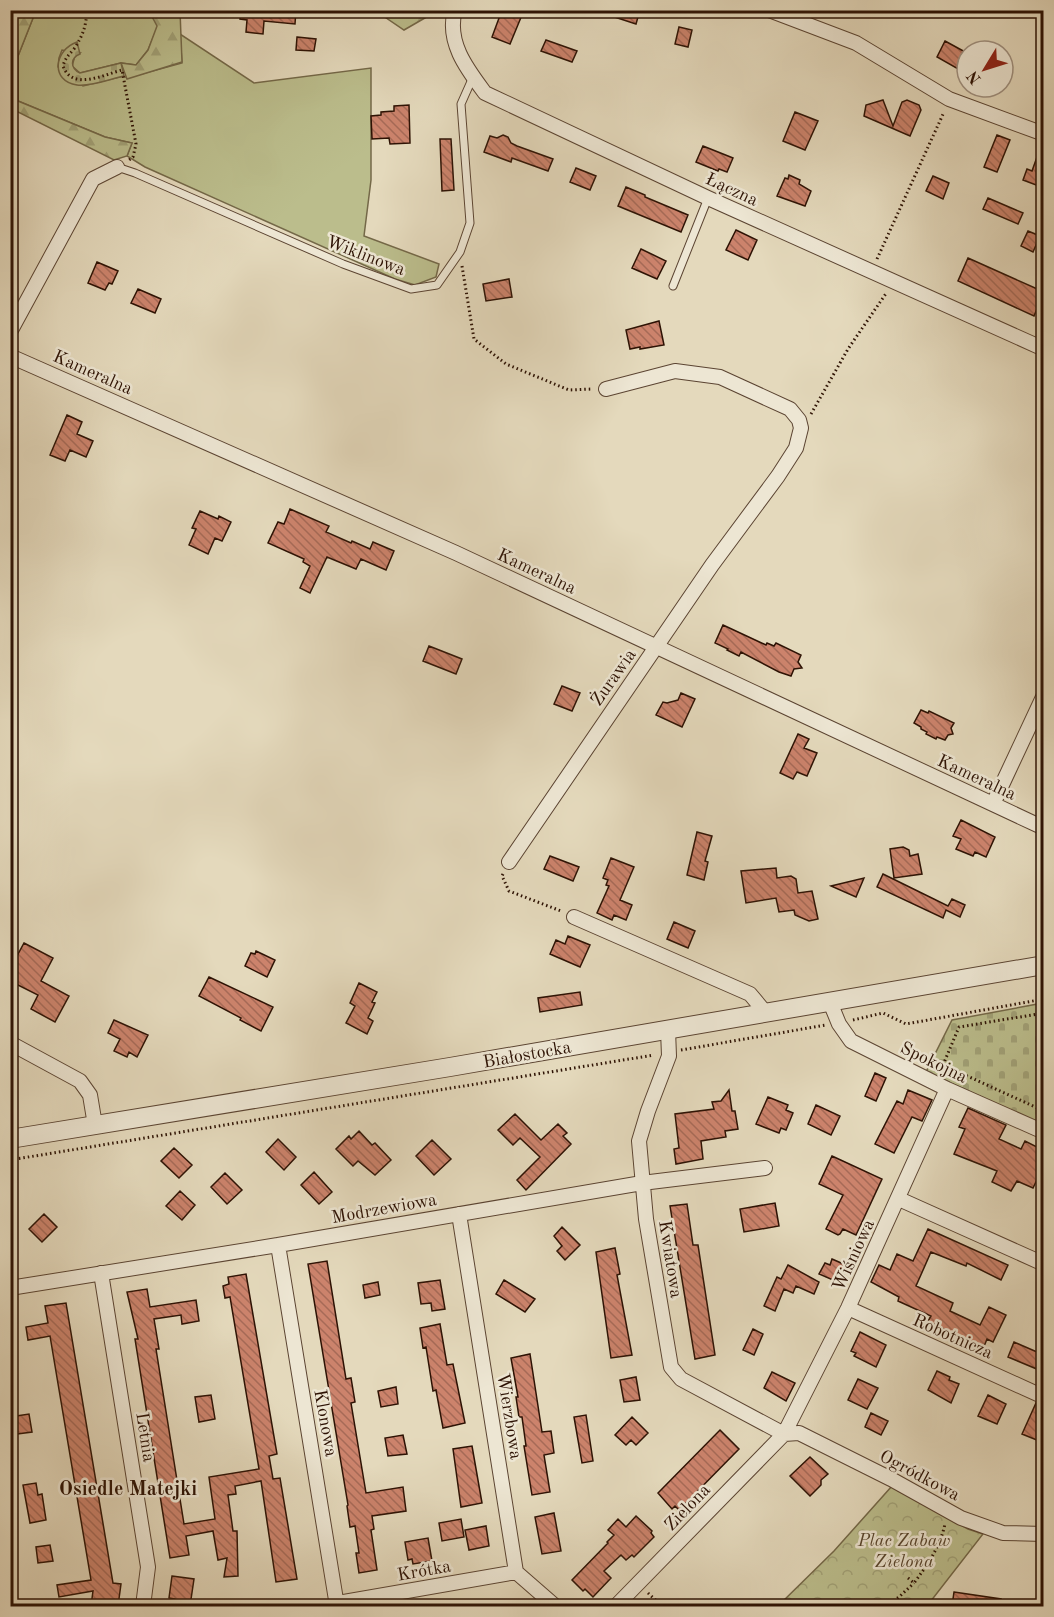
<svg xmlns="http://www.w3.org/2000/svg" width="1054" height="1617" font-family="'Old Standard TT',serif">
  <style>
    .grass { fill: #bbbd8c; stroke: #746848; stroke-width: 1.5 }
    .forest { fill: url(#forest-firs); stroke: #746848; stroke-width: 1.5 }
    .cemetery { fill: url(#cemetery-stones); stroke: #746848; stroke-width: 1.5 }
    .park { fill: url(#park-crowns); stroke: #746848; stroke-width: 1.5 }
    .building { fill: url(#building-back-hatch); stroke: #2d1204; stroke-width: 1.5 }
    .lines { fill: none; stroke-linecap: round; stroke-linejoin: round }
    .service-casing { stroke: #5b4432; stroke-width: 9 }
    .minor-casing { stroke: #5b4432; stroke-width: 16 }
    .tertiary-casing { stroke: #5b4432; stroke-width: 20 }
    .path { stroke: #2d1204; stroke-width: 3; stroke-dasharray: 1.5 3; stroke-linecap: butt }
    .service { stroke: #ede6d3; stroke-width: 7 }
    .minor { stroke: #ede6d3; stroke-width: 14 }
    .tertiary { stroke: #ede6d3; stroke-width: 18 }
    .labels { text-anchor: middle; stroke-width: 5; stroke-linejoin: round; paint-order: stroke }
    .street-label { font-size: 18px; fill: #2d1204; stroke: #ede6d3 }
    .park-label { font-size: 18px; font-style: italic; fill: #58452d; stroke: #ede6d3 }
    .neighbourhood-label { font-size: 20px; font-weight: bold; fill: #2d1204; stroke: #ede6d3 }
  </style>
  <defs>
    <pattern id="forest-firs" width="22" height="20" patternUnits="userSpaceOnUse" patternTransform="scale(1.5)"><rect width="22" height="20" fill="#bbbd8c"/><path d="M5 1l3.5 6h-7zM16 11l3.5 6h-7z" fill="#a1a177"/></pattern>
    <pattern id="cemetery-stones" width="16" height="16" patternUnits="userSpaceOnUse" patternTransform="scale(1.5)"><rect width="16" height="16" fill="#bbbd8c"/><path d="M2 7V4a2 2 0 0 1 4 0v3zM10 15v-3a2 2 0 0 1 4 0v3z" fill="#a1a177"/></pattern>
    <pattern id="park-crowns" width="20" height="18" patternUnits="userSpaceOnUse" patternTransform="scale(1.5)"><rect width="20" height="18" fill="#bbbd8c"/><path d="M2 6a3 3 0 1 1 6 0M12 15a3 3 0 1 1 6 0" fill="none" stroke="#a1a177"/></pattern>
    <pattern id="building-back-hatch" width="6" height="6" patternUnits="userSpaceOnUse" patternTransform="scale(1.5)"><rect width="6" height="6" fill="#cc836c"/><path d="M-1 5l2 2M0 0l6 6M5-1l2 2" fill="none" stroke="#a66a57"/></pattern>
  </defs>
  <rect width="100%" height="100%" fill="#e4d9bc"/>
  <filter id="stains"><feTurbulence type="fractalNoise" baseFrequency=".00333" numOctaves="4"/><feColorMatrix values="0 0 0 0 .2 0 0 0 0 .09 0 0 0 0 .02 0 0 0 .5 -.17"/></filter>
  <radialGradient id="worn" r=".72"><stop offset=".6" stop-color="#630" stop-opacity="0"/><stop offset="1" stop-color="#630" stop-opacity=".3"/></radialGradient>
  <path class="grass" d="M102,10H149L158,26L148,50L136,65L121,63L80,73L72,66L75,56L80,53L62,50L59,58L58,67L83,86L124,76L127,78L182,63L180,34L254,83L371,68V180L364,236L439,264L436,277L415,285L395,279L145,167L127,156L132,143L105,137L18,101V56L35,13L66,14Z"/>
  <path class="forest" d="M10,11L11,10L102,11L66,14L35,13L18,56L11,57Z
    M149,11H180L182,62L127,79L121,63L136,65L148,50L157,26Z
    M437,11L404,30L376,11L437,10Z
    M18,101L105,137L132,143L127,156L114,160L12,109Z"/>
  <path class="cemetery" d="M77,42L80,54C70,58 70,68 80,73L121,63L124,76C110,79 91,87 77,85C50,81 54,50 77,42Z
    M1043,1003V1125L926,1072L952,1020Z"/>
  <path class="park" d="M892,1486L968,1529L983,1534L927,1606H778L834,1551Z"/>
  <path class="building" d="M241,10H296L295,24L264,21L263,34L246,32L247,20L240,19Z
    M502,10H509L522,15L510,44L492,37Z
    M602,10H640L636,24L602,13Z
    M679,27L692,30L688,47L675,44Z
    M297,37L316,39L314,51L296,50Z
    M546,40L577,51L572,62L541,51Z
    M945,41L967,53V74L937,57Z
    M883,100L893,126L902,102L907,100L919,105L921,110L910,136L864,116L866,105Z
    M409,105L410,143L390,144L389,138L372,139L371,116L381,115V112L394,111V106Z
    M795,112L818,121L805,150L783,141Z
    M503,135L508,137L511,143L517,146L553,159L548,171L512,158L511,162L484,152L490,136L497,138Z
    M997,135L1010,140L997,172L984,167Z
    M440,139H451L454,190L442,191Z
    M1042,143H1044V188L1023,180L1027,169L1032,171Z
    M703,146L733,158L727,172L719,169L718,171L696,162Z
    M576,168L596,176L590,190L570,182Z
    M789,175L800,180L799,184L811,191L805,206L777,196L785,178L788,179Z
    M933,176L949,183L943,199L926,191Z
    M626,187L645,195V197L688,215L681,232L618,206Z
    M988,198L1023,213L1018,224L983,209Z
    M736,230L757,240L748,260L726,250Z
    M1028,231L1040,236L1033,252L1021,246Z
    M641,249L666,261L657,279L632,268Z
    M968,258L1044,292L1034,316L958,281Z
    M97,262L118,271L112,284L109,283L105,290L88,283Z
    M509,279L512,297L486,301L483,284Z
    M138,289L161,299L155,313L131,303Z
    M659,321L664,345L640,349V347L630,349L626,330Z
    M67,415L82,422L77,434L93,441L86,457L70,450L65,461L50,455Z
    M290,509L329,526L326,532L351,543L352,541L370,549L373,542L394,551L386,570L361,559L356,569L327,557L310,593L300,588L310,566L303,562L304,559L268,543L278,522L284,524Z
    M200,511L218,519L219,516L231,522L222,541L215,538L208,554L189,545L196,529L192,528Z
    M723,625L766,645L767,643L774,646L776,643L801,655L798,662L802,668L794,669L791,676L779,672L741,652L739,656L727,650L728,649L715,643Z
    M429,646L462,659L456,674L423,661Z
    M562,686L580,693L572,711L554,704Z
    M681,693L695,699L682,727L656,715L663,702L667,703L678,700Z
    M921,710L928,713L929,711L954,723L951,728L953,734L948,735L945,740L937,737L936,739L926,734L927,732L921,729V727L914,723Z
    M798,734L809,739L804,748L817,753L807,776L797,772L793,779L780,773Z
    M961,820L995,837L986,857L975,852L973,856L956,849L961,839L953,836Z
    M697,832L712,836L705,861L708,862L704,880L687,875Z
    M903,847L909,850L910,856L918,854L922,874L894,878L890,849Z
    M550,856L579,867L573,881L544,869Z
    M611,858L634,867L620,900L632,905L626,920L614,915L612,920L597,913L609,886L606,885L608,880L603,878Z
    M776,868L777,878L791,876L796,879L798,893L812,891L818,919L809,921L795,915L794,910L779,912L776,898L746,903L741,871Z
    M883,874L948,906L952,899L965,905L960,917L946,910L943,918L877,887Z
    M864,878L856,897L831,886Z
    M674,922L695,931L688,948L667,939Z
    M568,936L590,945L580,967L550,954L556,940L565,944Z
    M24,943L53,958L41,981L69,996L55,1022L31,1009L38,995L10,981V969Z
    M256,951L275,960L267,977L245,966L251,953L255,954Z
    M209,977L273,1007L261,1031L240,1020L241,1018L199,996Z
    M359,983L377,992L372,1002L375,1003L368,1018L373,1021L367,1034L346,1023L355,1006L350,1003Z
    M580,992L582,1005L540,1012L538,998Z
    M114,1020L148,1035L137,1057L129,1052L127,1057L114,1051L120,1039L108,1033Z
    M875,1073L886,1078L876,1101L865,1096Z
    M729,1090L732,1111H735L738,1129L725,1131L726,1137L701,1141L703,1159L676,1164L674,1149L679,1148L675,1114L714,1109L712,1102L721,1101Z
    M908,1090L932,1100L922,1121L912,1117L894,1153L875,1144L897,1101L903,1104Z
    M768,1097L788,1105L786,1110L793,1113L786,1130L781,1128L779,1133L756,1124Z
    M816,1105L840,1116L831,1135L808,1124Z
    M968,1108L1006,1125L999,1139L1021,1149L1025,1141L1043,1150L1037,1162L1044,1165L1033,1188L1017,1181L1011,1191L992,1182L997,1171L954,1154L965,1129L959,1127Z
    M515,1114L541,1140L558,1124L567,1133L563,1136L571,1144L526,1190L517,1180L540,1157L520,1138L513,1145L498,1130Z
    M359,1131L372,1145L375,1143L391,1160L375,1175L358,1161L353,1166L336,1149L349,1136L351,1139Z
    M278,1139L296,1157L284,1170L266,1152Z
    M432,1140L451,1159L434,1175L416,1156Z
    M174,1148L192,1165L179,1178L161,1161Z
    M832,1156L882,1179L856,1235L843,1229L840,1234L838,1235L826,1229L843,1195L819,1184Z
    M314,1172L332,1192L319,1204L301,1185Z
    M225,1173L242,1190L227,1204L211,1187Z
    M180,1191L195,1205L182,1220L166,1206Z
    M775,1203L779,1226L744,1232L740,1209Z
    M687,1204L693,1245H698L715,1355L695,1359L670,1206Z
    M44,1214L57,1227L42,1242L29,1229Z
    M562,1227L580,1245L565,1260L557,1251L562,1246L554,1236Z
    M928,1229L1008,1265L1001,1280L967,1263L966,1266L931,1252L916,1286L953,1303L950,1311L980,1325L989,1307L1006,1315L993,1342L987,1339L983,1349L928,1321L931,1316L898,1301L899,1297L871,1282L879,1265L890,1270L897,1254L913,1261Z
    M615,1248L620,1274L617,1275L632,1355L611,1358L596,1252Z
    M832,1259L848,1266L840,1283L819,1274L825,1263L830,1265Z
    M327,1261L346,1379L351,1378L355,1402L351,1403L366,1493L403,1487L406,1511L372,1516L374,1529L371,1530L377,1570L359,1573L356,1553H359L355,1526L350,1527L347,1506L348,1505L308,1264Z
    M788,1265L819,1282L814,1294L796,1286L793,1293L784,1289L775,1311L764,1306L777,1277L781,1279Z
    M246,1274L277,1454L269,1456L273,1479L280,1478L297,1579L276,1582L261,1481L235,1486L236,1494L228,1495L233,1531H237L238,1576L224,1577L227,1558L218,1560L213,1531L186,1536L189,1555L170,1558L135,1339H138L127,1292L147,1289L150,1307L196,1300L199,1321L182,1324L181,1315L154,1319L159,1349H156L184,1524L215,1519L209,1477L259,1469L230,1297L225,1298L223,1286L229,1284L228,1277Z
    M440,1280L445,1309L432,1311L431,1303L421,1304L418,1283Z
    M504,1280L535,1299L525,1312L496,1294Z
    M378,1282L380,1295L365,1298L363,1285Z
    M66,1303L113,1583L121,1584L118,1606H91L93,1591L59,1597L57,1585L91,1580L50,1336L28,1340L26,1327L48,1323L45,1306Z
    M440,1324L447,1365L453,1364L465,1423L443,1428L436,1390L433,1391L426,1347L423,1348L420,1328Z
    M753,1329L763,1334L754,1355L743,1350Z
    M860,1332L886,1345L876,1367L854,1356L856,1353L851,1351Z
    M1014,1342L1044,1355V1372L1008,1357Z
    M530,1354L542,1432L551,1431L554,1453L544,1455L550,1492L532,1495L524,1446H526L522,1417H519L516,1397H518L511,1358Z
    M937,1371L950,1377L949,1380L959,1384L951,1403L928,1390Z
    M772,1372L795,1383L786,1401L764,1388Z
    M636,1377L640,1400L624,1402L620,1380Z
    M858,1379L878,1388L867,1409L848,1400Z
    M396,1387L398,1404L381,1407L378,1391Z
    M211,1395L215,1419L199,1422L195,1397Z
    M988,1395L1006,1404L997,1424L978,1416Z
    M1036,1403L1044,1406V1443L1022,1434Z
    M871,1413L888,1421L881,1435L865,1427Z
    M29,1414L32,1432L10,1435V1417Z
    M586,1415L593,1461L582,1463L574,1417Z
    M632,1417L648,1433L636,1445L631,1440L626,1445L615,1435Z
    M720,1430L739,1449L679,1510L675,1506L672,1509L658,1493Z
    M403,1435L407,1454L388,1456L385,1438Z
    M472,1446L482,1503L461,1507L453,1449Z
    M810,1457L828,1474L821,1480V1485L810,1496L790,1476Z
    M36,1483L38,1495L42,1494L46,1520L30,1523L23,1485Z
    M554,1513L561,1551L542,1554L535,1517Z
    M636,1516L652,1531L651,1533L654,1537L634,1557L632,1555L626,1560L621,1555L604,1571L611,1578L593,1597L585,1589L583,1591L572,1580L608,1543L607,1542L614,1535L608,1530L618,1519L626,1527Z
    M461,1519L464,1537L442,1541L439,1523Z
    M486,1526L489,1546L469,1550L465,1530Z
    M428,1538L432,1561L413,1564L412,1559L408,1560L405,1542Z
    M50,1545L53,1561L38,1563L36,1547Z
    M172,1576L194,1579L190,1606H174L175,1599L169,1598Z
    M954,1592L1001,1599L1000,1606H952Z"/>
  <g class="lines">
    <defs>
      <path id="service" d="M117,167L135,173L343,264L411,289L437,285L460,252L470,223L461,104L473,77
        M673,286L708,198"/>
      <path id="minor" d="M455,10C446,42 467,69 485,93L708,198L1044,349
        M769,10L856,43L949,99L1044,134
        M10,332L93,179L117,167
        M10,356L456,553L1044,828
        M993,804L1044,695
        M509,862L712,565L778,476L796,448L801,428L799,420L790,409L720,377L675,371L606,389
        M574,917L750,994L765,1012
        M830,1002L839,1024L851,1041L947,1089L1044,1132
        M668,1030L669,1056L648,1111L639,1141L646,1219L671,1367L681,1379L784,1434
        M10,1043L80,1081L90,1095L95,1125
        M899,1199L1044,1264
        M459,1214L516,1572L555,1606
        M278,1245L337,1606
        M101,1273L148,1567L143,1606
        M10,1288L278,1245L642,1183L765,1168
        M848,1308L1044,1397
        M784,1434L799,1433L891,1479L961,1518L1003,1533L1044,1534
        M338,1603L516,1572
        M616,1606L784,1434L848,1308L947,1089"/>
      <path id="tertiary" d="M10,1139L450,1067L1044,965"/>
    </defs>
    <use href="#service" class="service-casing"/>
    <use href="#minor" class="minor-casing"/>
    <use href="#tertiary" class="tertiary-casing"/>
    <path class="path" d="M87,10C86,27 83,35 74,49C69,55 65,58 63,66C72,91 103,75 122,70L136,144L133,157L129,160
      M877,259L944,112
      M462,266L474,339L506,364L569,390L593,389
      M811,414L848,349L887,292
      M503,874L502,876L509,891L561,911
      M1044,1013L959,1027L943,1065L1044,1111
      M853,1020L883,1013L906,1024L1044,999
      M681,1050L826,1025
      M10,1160L654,1055
      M908,1578L914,1583C928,1564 940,1547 945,1524
      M648,1593L662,1606
      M886,1606L899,1597L914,1583"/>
    <use href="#service" class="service"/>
    <use href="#minor" class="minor"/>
    <use href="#tertiary" class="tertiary"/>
  </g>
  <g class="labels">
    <g class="street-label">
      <text transform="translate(732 189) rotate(25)" y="6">Łączna</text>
      <text transform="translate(366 255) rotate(21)" y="6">Wiklinowa</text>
      <text transform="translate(93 372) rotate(24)" y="6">Kameralna</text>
      <text transform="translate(537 571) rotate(25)" y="6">Kameralna</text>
      <text transform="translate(613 677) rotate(-55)" y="6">Żurawia</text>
      <text transform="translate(977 777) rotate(25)" y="6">Kameralna</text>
      <text transform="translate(527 1054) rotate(-10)" y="6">Białostocka</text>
      <text transform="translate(934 1062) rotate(26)" y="6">Spokojna</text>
      <text transform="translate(384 1208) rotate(-10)" y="6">Modrzewiowa</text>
      <text transform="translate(853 1255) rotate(-65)" y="6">Wiśniowa</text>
      <text transform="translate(671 1259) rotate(81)" y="6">Kwiatowa</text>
      <text transform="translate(953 1336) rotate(24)" y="6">Robotnicza</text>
      <text transform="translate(510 1416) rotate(81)" y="6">Wierzbowa</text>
      <text transform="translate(326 1423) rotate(80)" y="6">Klonowa</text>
      <text transform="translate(146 1437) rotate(81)" y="6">Letnia</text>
      <text transform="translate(920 1475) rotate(28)" y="6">Ogródkowa</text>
      <text transform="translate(687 1507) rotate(-46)" y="6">Zielona</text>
      <text transform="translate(424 1570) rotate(-10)" y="6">Krótka</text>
    </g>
    <g class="park-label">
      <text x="904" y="1546">Plac Zabaw<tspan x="904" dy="21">Zielona</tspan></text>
    </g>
    <g class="neighbourhood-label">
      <text x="128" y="1495">Osiedle Matejki</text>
    </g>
  </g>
  <rect width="1054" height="1617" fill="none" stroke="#e4d9bc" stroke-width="36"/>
  <rect x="12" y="12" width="1030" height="1593" fill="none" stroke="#2d1204" stroke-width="3"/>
  <rect x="18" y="18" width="1018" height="1581" fill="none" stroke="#2d1204" stroke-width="1.5"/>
  <g transform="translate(985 69) rotate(232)"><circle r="28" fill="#ede6d3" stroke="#a09180" stroke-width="1.5"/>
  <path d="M0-4.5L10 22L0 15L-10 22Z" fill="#8f2418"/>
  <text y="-9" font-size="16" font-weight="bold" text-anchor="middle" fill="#2d1204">N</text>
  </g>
  <rect width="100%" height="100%" filter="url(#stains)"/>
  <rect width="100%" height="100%" fill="url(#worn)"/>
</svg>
